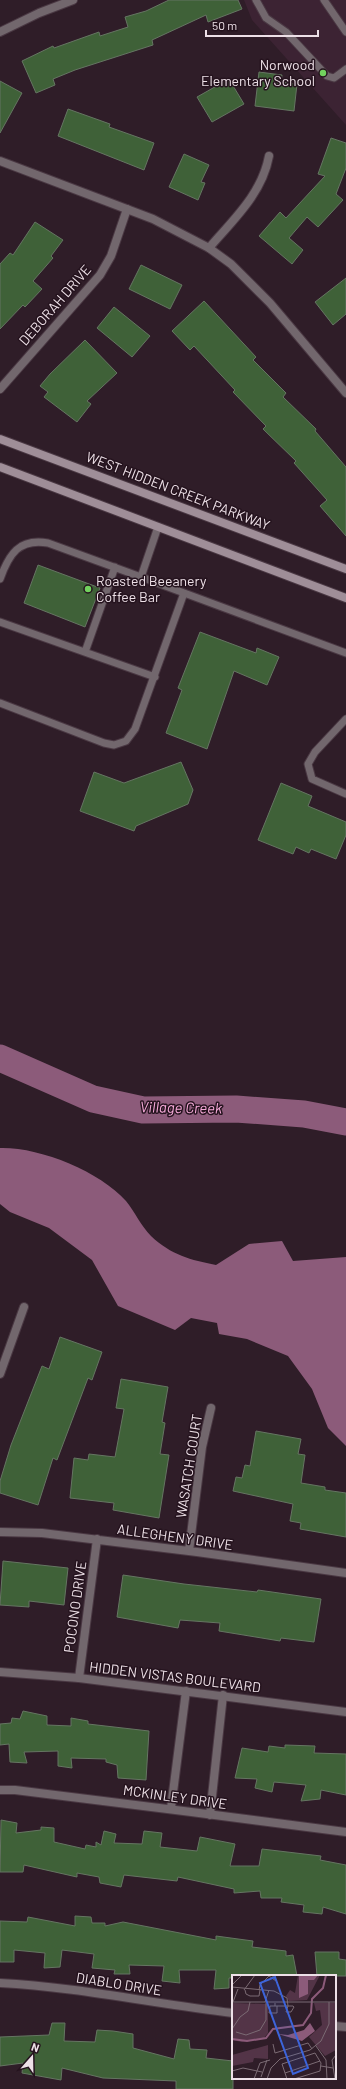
<svg xmlns="http://www.w3.org/2000/svg" width="346" height="2089" font-family="Barlow,sans-serif">
  <style>
    .built { fill: #3c2333 }
    .water { fill: #8c5b7a }
    .lines { fill: none; stroke-linecap: round; stroke-linejoin: round }
    .river { stroke: #8c5b7a; stroke-width: 27 }
    .building { fill: #3f6138; stroke: #657562 }
    .service-casing { stroke: #4a3843; stroke-width: 9 }
    .minor-casing { stroke: #4a3843; stroke-width: 10 }
    .tertiary-casing { stroke: #4a3843; stroke-width: 10 }
    .secondary-casing { stroke: #4a3843; stroke-width: 10 }
    .service { stroke: #72676d; stroke-width: 7 }
    .minor { stroke: #72676d; stroke-width: 8 }
    .tertiary { stroke: #72676d; stroke-width: 8 }
    .secondary { stroke: #9f8e98; stroke-width: 8 }
    .poi-dot { fill: #72d25e; stroke: #25131e; stroke-width: 1.5 }
    .labels { text-anchor: middle; stroke-width: 3; stroke-linejoin: round; paint-order: stroke }
    .poi-label { font-size: 14px; fill: #ede0e7; stroke: #25131e; text-anchor: end }
    .street-label { font-size: 14px; fill: #ede0e7; stroke: #25131e }
    .water-label { font-size: 15px; font-style: italic; fill: #f6aad9; stroke: #25131e }
    .inset-river { fill: none; stroke: #8c5b7a; stroke-width: 2 }
    .inset-road { fill: none; stroke: #7b6b74; stroke-width: 1 }
    .view { fill: #3c64da; fill-opacity: 0.15; stroke: #3c64da; stroke-width: 2 }
    .inset-edge { fill: none; stroke: #ede0e7; stroke-width: 2 }
  </style>
  <rect width="100%" height="100%" fill="#2f1d28"/>
  <path class="built" d="M244,0H346V125L252,20Z"/>
  <path class="water" d="M0,1148C40,1147 99,1171 126,1201C135,1212 141,1226 151,1236C171,1255 191,1260 216,1265L249,1244L282,1241L293,1261L346,1257V1446L328,1428L312,1389L288,1356L247,1339L219,1334L217,1323L191,1318L175,1330L118,1306L92,1260L49,1228L10,1212L0,1204Z"/>
  <g class="lines">
    <path class="river" d="M0,1058L93,1099L143,1110L236,1109L304,1114L346,1122"/>
  </g>
  <path class="building" d="M169,0H238L242,9L208,22L206,15L152,40L153,45L75,70L53,79L55,85L36,93L22,61L53,46L54,48L99,32L100,36L128,27L125,17L146,11Z
    M259,72L282,75L281,82L297,84L294,111L255,106Z
    M229,79L244,104L212,122L197,97Z
    M0,81L22,93L0,133Z
    M68,109L110,124L109,127L154,143L144,170L58,136Z
    M331,138L346,143V168L336,194L343,200L318,227L307,217L289,238L303,250L292,264L259,236L280,212L286,218L325,176L318,174Z
    M184,154L209,165L201,182L205,183L198,200L169,187Z
    M35,222L63,240L51,256L53,258L33,281L42,289L25,307L23,305L0,329V264L10,253L13,255Z
    M141,265L182,285L170,309L129,289Z
    M346,278V314L333,325L315,302Z
    M204,301L256,357L253,360L286,393L283,397L316,429L315,431L346,467V536L320,506L327,500L294,463L296,461L263,429L266,426L233,392L235,390L194,346L190,350L172,331Z
    M114,307L150,336L132,357L97,328Z
    M85,340L117,373L87,401L91,404L77,422L44,397L48,392L40,386L50,374Z
    M38,565L100,588L85,627L24,603Z
    M200,632L256,653L257,648L279,657L267,685L234,671L207,749L166,733L182,690L178,688Z
    M181,762L193,790L188,804L136,826L134,831L80,811L94,772L124,783Z
    M281,783L312,796L308,806L346,822V835L336,859L311,849L309,853L296,847L293,854L258,840Z
    M60,1337L102,1352L92,1380L88,1378L57,1460L53,1458L38,1505L0,1493V1481L11,1445L42,1366L49,1369Z
    M121,1379L168,1387L162,1422L165,1423L160,1454L169,1455L159,1518L113,1510L114,1503L70,1498L74,1458L88,1460L89,1454L115,1457L124,1409L116,1408Z
    M256,1431L301,1439L298,1454L305,1455L301,1483L325,1487V1490L346,1493V1537L300,1529L301,1523L290,1521L293,1504L233,1491L236,1477L242,1478L245,1465L250,1466Z
    M3,1561L68,1568L64,1605L29,1601V1607L0,1605Z
    M123,1575L184,1584L257,1592L258,1590L321,1599L314,1642L281,1638L280,1641L219,1631L220,1623L180,1620L178,1628L117,1617Z
    M23,1711L47,1716V1725L71,1726V1718L88,1721V1724L149,1731L146,1780L118,1778L117,1765L106,1762V1759L71,1758L72,1768L58,1766V1751L24,1752L27,1763L10,1762L9,1744L0,1745V1724L11,1723L12,1718L20,1719Z
    M285,1745L315,1746L314,1753L346,1754V1795L321,1790L320,1799L301,1801L306,1785L274,1782L272,1792L255,1788L257,1779L235,1778L242,1748L268,1752L269,1746L285,1748Z
    M1,1820L17,1823L16,1833L41,1830V1827L54,1828V1842L85,1849L86,1845L96,1847V1842L101,1845L104,1831L116,1834L114,1843L142,1844L144,1831L162,1833L160,1847L197,1851L200,1837L235,1844L230,1866H259L262,1849L321,1856L320,1860L346,1865V1914L323,1907L322,1914L303,1912L304,1905L281,1902L282,1898H261L260,1891L234,1893V1889L178,1877L177,1881L124,1875L121,1887L100,1883L99,1877L77,1873V1877L24,1865L23,1872H0Z
    M75,1916L91,1917L92,1923H105V1926L123,1922L216,1940V1936L253,1941L252,1947L286,1951V1956L293,1955L297,1976H233V1978H229V1988L214,1989L216,1970H179L180,1983L162,1981L164,1966L129,1965L130,1974H114L115,1970L92,1968L94,1954L62,1950L60,1967L44,1968L45,1953L14,1950V1962H0V1921L27,1922L28,1917L75,1926Z
    M315,1952H339V1959L346,1960V1976H317Z
    M52,2023H65L64,2041L95,2042L97,2030L113,2031L133,2034V2048L174,2059L178,2039L189,2040L190,2049L207,2050L206,2058L233,2061V2089H176V2081L103,2078L62,2068L61,2080L22,2073L23,2063L0,2066V2037L49,2035Z"/>
  <g class="lines">
    <defs>
      <path id="service" d="M256,0L266,18L286,32L327,76L334,78L346,69
        M324,0L346,32
        M158,527L141,577L346,653
        M0,579C9,554 19,538 48,543L141,577
        M0,622L155,677
        M85,652L115,567
        M0,703L104,743L114,745L126,741L135,729L184,593
        M346,719L315,752L308,764L312,779L346,794"/>
      <path id="minor" d="M0,32L39,13L73,0
        M209,248C233,220 262,194 269,156
        M0,389L100,275L111,256L127,209
        M0,1374L24,1307
        M0,1532L42,1533L197,1552L346,1573
        M189,1551L202,1447L211,1408
        M79,1678L97,1539
        M0,1790H15C125,1803 236,1818 346,1832
        M171,1808L186,1691
        M210,1815L223,1695
        M0,1983C78,1987 155,2004 233,2013
        M335,2026L346,2027"/>
      <path id="tertiary" d="M0,161L153,219L209,248L231,264L270,303L346,393
        M0,1672L79,1678L346,1712"/>
      <path id="secondary" d="M0,439L346,569
        M0,467L346,598"/>
    </defs>
    <use href="#service" class="service-casing"/>
    <use href="#minor" class="minor-casing"/>
    <use href="#tertiary" class="tertiary-casing"/>
    <use href="#secondary" class="secondary-casing"/>
    <use href="#service" class="service"/>
    <use href="#minor" class="minor"/>
    <use href="#tertiary" class="tertiary"/>
    <use href="#secondary" class="secondary"/>
  </g>
  <g class="poi-dot">
    <circle cx="323" cy="73" r="4"/>
    <circle cx="88" cy="589" r="4"/>
  </g>
  <g class="labels">
    <g class="poi-label">
      <text x="315" y="70">Norwood<tspan x="315" dy="16">Elementary School</tspan></text>
      <text x="96" y="586" text-anchor="start">Roasted Beeanery<tspan x="96" dy="16">Coffee Bar</tspan></text>
    </g>
    <g class="street-label">
      <text transform="translate(55 305) rotate(-49)" y="5">DEBORAH DRIVE</text>
      <text transform="translate(178 491) rotate(21)" y="5">WEST HIDDEN CREEK PARKWAY</text>
      <text transform="translate(189 1466) rotate(-81)" y="5">WASATCH COURT</text>
      <text transform="translate(175 1537) rotate(8)" y="5">ALLEGHENY DRIVE</text>
      <text transform="translate(75 1607) rotate(-82)" y="5">POCONO DRIVE</text>
      <text transform="translate(175 1677) rotate(7)" y="5">HIDDEN VISTAS BOULEVARD</text>
      <text transform="translate(175 1797) rotate(8)" y="5">MCKINLEY DRIVE</text>
      <text transform="translate(119 1984) rotate(9)" y="5">DIABLO DRIVE</text>
    </g>
    <g class="water-label">
      <text transform="translate(181 1108) rotate(1)" y="5">Village Creek</text>
    </g>
  </g>
  <g transform="translate(232 1975)">
    <rect width="104" height="104" fill="#2f1d28"/>
    <path d="M66,0H88L75,25L57,26L54,21L58,15L63,18ZM0,28L36,29V58L32,63L10,67L0,65ZM82,28H103L104,75L93,81L77,62L90,50L88,35L84,36ZM36,70V84L22,83L21,87L0,91V80Z" fill="#533447"/>
    <path d="M67,0H86L82,5H76V19L67,23ZM78,48L83,56L70,66L46,59L56,60L72,55Z" fill="#8c5b7a"/>
    <path class="inset-river" d="M0,64L15,66L34,63L41,54L71,50L79,38L80,24L91,13L94,0"/>
    <path class="inset-road" d="M37,1L44,6L40,0M0,10L10,0M0,12L42,16L55,23L56,31L54,37H59L62,32L61,31H43V28M12,15L23,0M13,15L14,19L18,21H27L28,15M27,15L28,10L38,0M0,27H104M1,27L6,14M33,27L37,15M43,31H38L37,38H45V31M0,54L8,42L16,36L18,27M4,57L14,60L28,55L34,45V28M41,69L43,78L76,68L80,74M84,71L94,85L95,104M89,91L101,93M0,96L11,93L30,97M53,98L88,86M29,102L35,85M22,104L28,88L38,85M35,104L39,93L48,84L78,75L89,66L97,49V27M55,104L50,89L83,78L89,88L88,96L62,104M103,104L100,85L104,80"/>
    <path class="view" d="M43,2L76,93L61,99L28,8Z"/>
    <rect width="104" height="104" class="inset-edge"/>
  </g>
  <g transform="translate(32 2057) rotate(20)" stroke="#25131e" stroke-width="3" paint-order="stroke">
  <path d="M0-3L7 15L0 10L-7 15Z" fill="#ede0e7"/>
  <text y="-6" font-size="11" font-weight="bold" text-anchor="middle" fill="#ede0e7">N</text>
  </g>
  <path d="M206 30v6h112v-6" fill="none" stroke="#ede0e7" stroke-width="2"/>
  <text x="212" y="30" font-size="12" fill="#ede0e7" stroke="#25131e" stroke-width="3" paint-order="stroke">50 m</text>
</svg>
